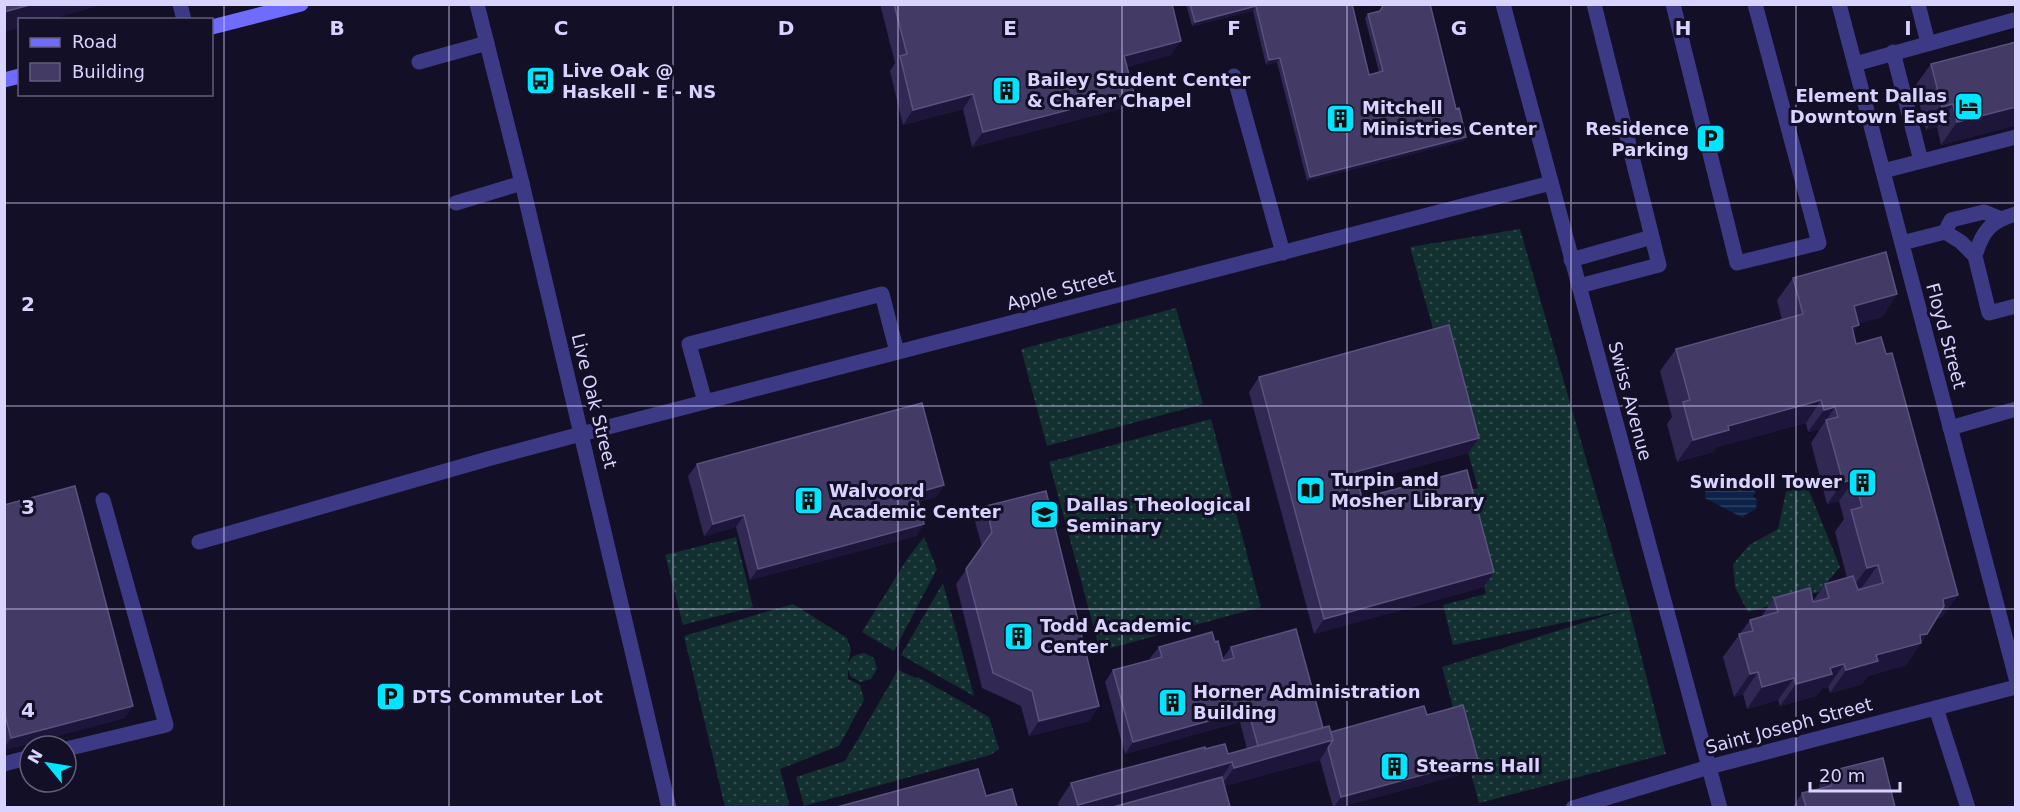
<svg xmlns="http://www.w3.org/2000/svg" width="2020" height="812" font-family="'DejaVu Sans',sans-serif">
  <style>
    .grass { fill: url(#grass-dots) }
    .water { fill: url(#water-rules) }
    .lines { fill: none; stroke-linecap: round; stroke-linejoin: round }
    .service { stroke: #3d3a85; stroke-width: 15 }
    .minor { stroke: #3d3a85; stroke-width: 15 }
    .tertiary { stroke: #3d3a85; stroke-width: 15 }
    .secondary { stroke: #6f6bff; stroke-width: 15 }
    .wall { fill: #312854 }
    .shaded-wall { fill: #1d163a }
    .building { fill: #433a66; stroke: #5a527e; stroke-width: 1.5 }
    .grid { fill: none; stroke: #d9d4ff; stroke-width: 1.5; stroke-opacity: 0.55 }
    .labels { text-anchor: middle; stroke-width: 6; stroke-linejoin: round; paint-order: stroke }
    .poi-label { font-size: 18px; font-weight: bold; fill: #d9d4ff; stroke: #130f26; text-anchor: start }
    .street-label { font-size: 18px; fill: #d9d4ff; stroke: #130f26 }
    .grid-label { font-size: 20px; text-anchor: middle; font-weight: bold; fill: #d9d4ff; stroke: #130f26; stroke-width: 6; stroke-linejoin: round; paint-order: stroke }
  </style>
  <defs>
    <pattern id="grass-dots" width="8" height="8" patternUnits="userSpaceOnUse" patternTransform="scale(1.5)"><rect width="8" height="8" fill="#12302f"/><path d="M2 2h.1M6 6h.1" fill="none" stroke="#344d4e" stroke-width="1.8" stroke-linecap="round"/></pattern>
    <pattern id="water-rules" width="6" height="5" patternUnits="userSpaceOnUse" patternTransform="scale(1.5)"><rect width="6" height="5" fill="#0c2248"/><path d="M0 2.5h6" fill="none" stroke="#2f4163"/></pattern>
  </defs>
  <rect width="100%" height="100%" fill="#130f26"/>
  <path class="grass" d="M1520,229L1629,608L1666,754L1479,803L1442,667L1621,611L1453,645L1443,605L1486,594L1459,493L1478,488L1410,247Z
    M1176,308L1203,404L1047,446L1021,349Z
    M1211,419L1261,607L1100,651L1049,462Z
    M1806,483L1840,567L1819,592L1748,612L1735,587L1733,564L1749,545L1778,529L1787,487Z
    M736,537L753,607L683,625L665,555Z
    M924,537L937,569L894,651L862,632L907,559Z
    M943,583L974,696L901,655Z
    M793,604L847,638L851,650L848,663L853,656L864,653L874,658L877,669L871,679L860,682L850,676L848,669V679L860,685L864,700L839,746L780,769L789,803L787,807H725L684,636Z
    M898,670L916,678L918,677L989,717L999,749L990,755L804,806L796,777L845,761Z"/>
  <path class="water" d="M1720,473L1756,492L1753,496L1757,500L1756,509L1745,515L1743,518L1705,498L1706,480Z"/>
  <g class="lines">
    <path class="service" d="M180,4L184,20
      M1673,4L1737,263L1819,243L1755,4
      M1918,4L1928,43
      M1893,52L1921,161
      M419,62L487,43
      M1855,64L2014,20
      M1234,76L1283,253
      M1883,171L2016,137
      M456,203L522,183
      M1945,232L1951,220L1984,212L1999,218
      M1902,243L1945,232L1961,242L1975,256L1989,313L2016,306
      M1975,256C1982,232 1990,221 2016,214
      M1571,260L1652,237
      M1579,286L1659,265L1594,4
      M705,402L689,344L882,294L897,352
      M1950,428L2016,409
      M199,542L491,458L581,434
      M1936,708L1968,808
      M66,749L166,725L103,500
      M4,764L30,757"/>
    <path class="minor" d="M1839,4L2016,678
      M581,434L1551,183
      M1573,808L1709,767L2016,687"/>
    <path class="tertiary" d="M477,4L522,183L669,808
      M1503,4L1720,808"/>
    <path class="secondary" d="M212,27L301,4
      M4,80L20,76"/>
  </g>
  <path class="wall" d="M880,4H1172L1171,55L1127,67L1134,93L1123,108L972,147L963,109L903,125L890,71L895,63Z
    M1186,4H1352L1369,75L1379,72L1365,18L1368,14L1456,109L1466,137L1463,141L1307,181L1277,62L1266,65L1253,11L1192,26Z
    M2016,42V125L1941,145L1937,127L1926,130L1915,86L1931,64Z
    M1793,278L1897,294L1882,317L1859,323L1853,334L1856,344L1958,595L1942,617L1936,619L1927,634L1906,665L1868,676L1862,684L1830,693L1828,687L1822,688L1816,696L1780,706L1778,700L1747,709L1743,694L1734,697L1723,657L1750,620L1761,617L1774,598L1813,601L1825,584L1847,578L1835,532L1844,519L1839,501L1827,504L1811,443L1820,429L1808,432L1806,423L1717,447L1713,452L1677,462L1667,424L1672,417L1660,371L1676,349L1782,320L1777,300Z
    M1259,377L1468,453L1358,483L1362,498L1484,587L1314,634L1249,392Z
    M697,464L944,485L936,497L918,502L924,524L916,536L750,580L736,527L704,536L688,476Z
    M4,505L125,718L4,750Z
    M986,506L1099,706L1089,721L1029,736L1021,706L982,688L956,584L982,547L975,521Z
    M1215,642L1222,659L1231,647L1323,728L1331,732L1427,715L1470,772L1340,807H1333L1320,760L1224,786L1230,807H1059L1058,803L1071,783L1205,749L1228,754L1247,749L1240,722L1125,754L1105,682L1113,670L1151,660L1150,658L1159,647Z
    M1827,772L1895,807H1794V805L1802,793L1820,789L1819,784Z"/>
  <path class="shaded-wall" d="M33,4H105L50,20H20V28L4,32V12Z
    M1256,6L1253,11L1192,26L1195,22Z
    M1181,41L1171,55L1114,71L1124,56Z
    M1280,58L1277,62L1266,65L1269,60Z
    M1134,93L1123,108L972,147L983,132Z
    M973,94L963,109L903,125L913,110Z
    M1953,104L1937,127L1926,130L1942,107Z
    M2016,107V125L1941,145L1957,122Z
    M1466,137L1463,141L1307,181L1310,177Z
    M1897,294L1882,317L1838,329L1854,306Z
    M1859,325L1844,348L1852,327Z
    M1821,400L1806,423L1717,447L1713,452L1677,462L1693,440L1728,426Z
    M1835,407L1820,429L1808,432L1824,410Z
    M1479,438L1468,453L1345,487L1355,472Z
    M1855,479L1839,501L1827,504L1843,482Z
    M944,485L936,497L908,505L916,493Z
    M744,515L736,527L704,536L713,524Z
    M924,524L916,536L750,580L758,569Z
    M1878,565L1862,587L1851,590L1867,568Z
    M1494,572L1484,587L1314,634L1324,619Z
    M1958,595L1942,617L1927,621L1943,599Z
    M1927,634L1906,665L1868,676L1862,684L1830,693L1846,670L1920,635Z
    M1844,664L1828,687L1822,688L1816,696L1780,706L1796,684L1830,668Z
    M1758,672L1743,694L1734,697L1750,674Z
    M1794,678L1778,700L1747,709L1762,687Z
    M133,706L125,718L4,750V748L11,738Z
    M1099,706L1089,721L1029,736L1039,721Z
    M1248,710L1240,722L1125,754L1133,742Z
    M1333,740L1320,760L1220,787L1234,768Z
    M1478,760L1470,772L1340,807H1334L1341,797Z
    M1232,762L1219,782L1125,807H1076L1078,805Z"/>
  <path class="building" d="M4,4H33L4,12Z
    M894,4H1172L1181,41L1124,56L1134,93L983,132L973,94L913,110L900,56L907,54Z
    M1190,4H1352L1369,75L1383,71L1368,14L1380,11L1384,4H1430L1456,109L1459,108L1466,137L1310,177L1280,58L1269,60L1256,6L1195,22Z
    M2016,42V107L1957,122L1953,104L1942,107L1931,64Z
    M1886,252L1897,294L1854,306L1859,325L1852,327L1856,344L1881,337L1886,354L1892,353L1958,595L1943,599L1944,606L1927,634L1920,635L1921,643L1876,655L1878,661L1846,670L1844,664L1830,668L1832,674L1796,684L1794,678L1762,687L1758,672L1750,674L1739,634L1753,631L1750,620L1778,612L1774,598L1810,588L1813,602L1829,598L1825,584L1853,576L1858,590L1883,583L1878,565L1867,568L1851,510L1862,507L1855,479L1843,482L1826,420L1838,417L1835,407L1824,410L1821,400L1728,426L1729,430L1693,440L1683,402L1690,400L1676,349L1803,314L1793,278Z
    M1449,325L1479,438L1355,472L1362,498L1467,470L1494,572L1324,619L1259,377Z
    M922,403L944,485L916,493L924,524L758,569L744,515L713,524L697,464Z
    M75,486L133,706L11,738L4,711V505Z
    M1046,491L1099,706L1039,721L1032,691L993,673L966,569L992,532L986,506Z
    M1296,629L1323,728L1258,746L1248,710L1133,742L1113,670L1162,657L1159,647L1212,632L1215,642L1218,641L1223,661L1234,658L1231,647Z
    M1463,705L1478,760L1341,797L1328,748L1333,740L1331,732L1424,706L1427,715Z
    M1329,726L1333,740L1234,768L1232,762L1078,805L1071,783L1205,747V749L1225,744L1228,754Z
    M1883,758L1895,807H1806L1802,793L1831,786L1827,772Z
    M978,769L986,796L1012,789L1017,807H837Z
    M1222,777L1230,807H1113Z"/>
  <path class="grid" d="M224,4V808M449,4V808M673,4V808M898,4V808M1122,4V808M1347,4V808M1571,4V808M1796,4V808M4,203H2016M4,406H2016M4,609H2016"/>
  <defs>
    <symbol id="bus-square" viewBox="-11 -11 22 22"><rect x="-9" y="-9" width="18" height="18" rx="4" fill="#00e5ff" stroke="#130f26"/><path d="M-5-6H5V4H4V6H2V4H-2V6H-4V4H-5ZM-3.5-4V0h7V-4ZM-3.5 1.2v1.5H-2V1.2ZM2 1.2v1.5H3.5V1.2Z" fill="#111"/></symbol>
    <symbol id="building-square" viewBox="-11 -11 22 22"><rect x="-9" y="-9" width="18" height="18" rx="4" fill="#00e5ff" stroke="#130f26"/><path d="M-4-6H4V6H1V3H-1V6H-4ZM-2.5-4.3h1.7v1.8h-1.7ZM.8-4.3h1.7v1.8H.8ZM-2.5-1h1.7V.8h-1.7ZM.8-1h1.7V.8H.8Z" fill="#111"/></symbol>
    <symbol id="hotel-square" viewBox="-11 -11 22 22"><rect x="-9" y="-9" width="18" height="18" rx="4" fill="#00e5ff" stroke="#130f26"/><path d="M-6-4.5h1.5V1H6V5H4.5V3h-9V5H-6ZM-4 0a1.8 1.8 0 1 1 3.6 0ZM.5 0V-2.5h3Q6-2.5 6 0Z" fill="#111"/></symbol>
    <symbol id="parking-square" viewBox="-11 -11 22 22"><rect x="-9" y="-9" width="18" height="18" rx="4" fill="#00e5ff" stroke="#130f26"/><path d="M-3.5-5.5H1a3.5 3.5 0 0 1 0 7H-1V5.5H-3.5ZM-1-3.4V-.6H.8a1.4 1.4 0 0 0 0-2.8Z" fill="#111"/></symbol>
    <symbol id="library-square" viewBox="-11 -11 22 22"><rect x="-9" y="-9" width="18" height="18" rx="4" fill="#00e5ff" stroke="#130f26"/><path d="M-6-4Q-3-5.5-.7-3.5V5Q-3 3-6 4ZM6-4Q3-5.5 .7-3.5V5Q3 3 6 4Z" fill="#111"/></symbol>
    <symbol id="university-square" viewBox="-11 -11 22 22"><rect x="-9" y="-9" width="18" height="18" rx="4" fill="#00e5ff" stroke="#130f26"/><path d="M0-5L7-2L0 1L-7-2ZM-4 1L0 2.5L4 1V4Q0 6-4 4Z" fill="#111"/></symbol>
  </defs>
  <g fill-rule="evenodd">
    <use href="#bus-square" x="524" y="64" width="33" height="33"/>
    <use href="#building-square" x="990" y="74" width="33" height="33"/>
    <use href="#hotel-square" x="1952" y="90" width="33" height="33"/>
    <use href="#building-square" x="1324" y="102" width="33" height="33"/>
    <use href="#parking-square" x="1694" y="122" width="33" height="33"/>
    <use href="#building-square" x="1846" y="466" width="33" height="33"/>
    <use href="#library-square" x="1294" y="474" width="33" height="33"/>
    <use href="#building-square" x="792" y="484" width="33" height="33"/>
    <use href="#university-square" x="1028" y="498" width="33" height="33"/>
    <use href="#building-square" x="1002" y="620" width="33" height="33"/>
    <use href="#parking-square" x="374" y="680" width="33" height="33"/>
    <use href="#building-square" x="1156" y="686" width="33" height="33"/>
    <use href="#building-square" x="1378" y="750" width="33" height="33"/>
  </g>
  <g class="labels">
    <g class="poi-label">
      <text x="562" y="77">Live Oak @<tspan x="562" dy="21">Haskell - E - NS</tspan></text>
      <text x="1027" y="86">Bailey Student Center<tspan x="1027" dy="21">&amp; Chafer Chapel</tspan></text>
      <text x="1947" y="102" text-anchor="end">Element Dallas<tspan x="1947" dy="21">Downtown East</tspan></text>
      <text x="1362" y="114">Mitchell<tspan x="1362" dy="21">Ministries Center</tspan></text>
      <text x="1689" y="135" text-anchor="end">Residence<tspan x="1689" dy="21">Parking</tspan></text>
      <text x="1331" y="486">Turpin and<tspan x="1331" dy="21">Mosher Library</tspan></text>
      <text x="1842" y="488" text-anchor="end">Swindoll Tower</text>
      <text x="829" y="497">Walvoord<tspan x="829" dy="21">Academic Center</tspan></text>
      <text x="1066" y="511">Dallas Theological<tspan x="1066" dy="21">Seminary</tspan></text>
      <text x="1040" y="632">Todd Academic<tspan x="1040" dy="21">Center</tspan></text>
      <text x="1193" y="698">Horner Administration<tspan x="1193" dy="21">Building</tspan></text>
      <text x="412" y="703">DTS Commuter Lot</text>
      <text x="1416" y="772">Stearns Hall</text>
    </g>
    <g class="street-label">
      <text transform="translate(1061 290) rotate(-15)" y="6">Apple Street</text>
      <text transform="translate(1946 336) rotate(75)" y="6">Floyd Street</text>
      <text transform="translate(594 401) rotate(76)" y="6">Live Oak Street</text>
      <text transform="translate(1630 401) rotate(75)" y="6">Swiss Avenue</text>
      <text transform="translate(1789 726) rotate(-15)" y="6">Saint Joseph Street</text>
    </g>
  </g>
  <g class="grid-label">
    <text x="337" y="35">B</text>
    <text x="561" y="35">C</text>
    <text x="786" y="35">D</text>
    <text x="1010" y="35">E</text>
    <text x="1234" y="35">F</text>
    <text x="1459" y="35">G</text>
    <text x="1683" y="35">H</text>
    <text x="1908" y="35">I</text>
    <text x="28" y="311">2</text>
    <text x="28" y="514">3</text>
    <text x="28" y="717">4</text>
  </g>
  <rect width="2020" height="812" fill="none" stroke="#d9d4ff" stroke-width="12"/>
  <rect x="18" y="18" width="195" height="78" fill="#130f26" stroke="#625e7d" stroke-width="1.5"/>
  <rect x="30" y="38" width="30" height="9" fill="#6f6bff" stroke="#625e7d" stroke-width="1.5"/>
  <text x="72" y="48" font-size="18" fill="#d9d4ff">Road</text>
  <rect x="30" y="63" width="30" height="18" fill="#433a66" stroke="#625e7d" stroke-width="1.5"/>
  <text x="72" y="78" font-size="18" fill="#d9d4ff">Building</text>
  <g transform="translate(48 764) rotate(300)"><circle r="28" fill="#130f26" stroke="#625e7d" stroke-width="1.5"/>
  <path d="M0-4.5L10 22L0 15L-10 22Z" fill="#00e5ff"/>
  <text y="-9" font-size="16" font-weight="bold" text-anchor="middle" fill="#d9d4ff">N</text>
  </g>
  <path d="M1810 782v9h90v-9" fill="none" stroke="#d9d4ff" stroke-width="3"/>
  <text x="1819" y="782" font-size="18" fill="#d9d4ff" stroke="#130f26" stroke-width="4.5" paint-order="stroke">20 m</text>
</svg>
